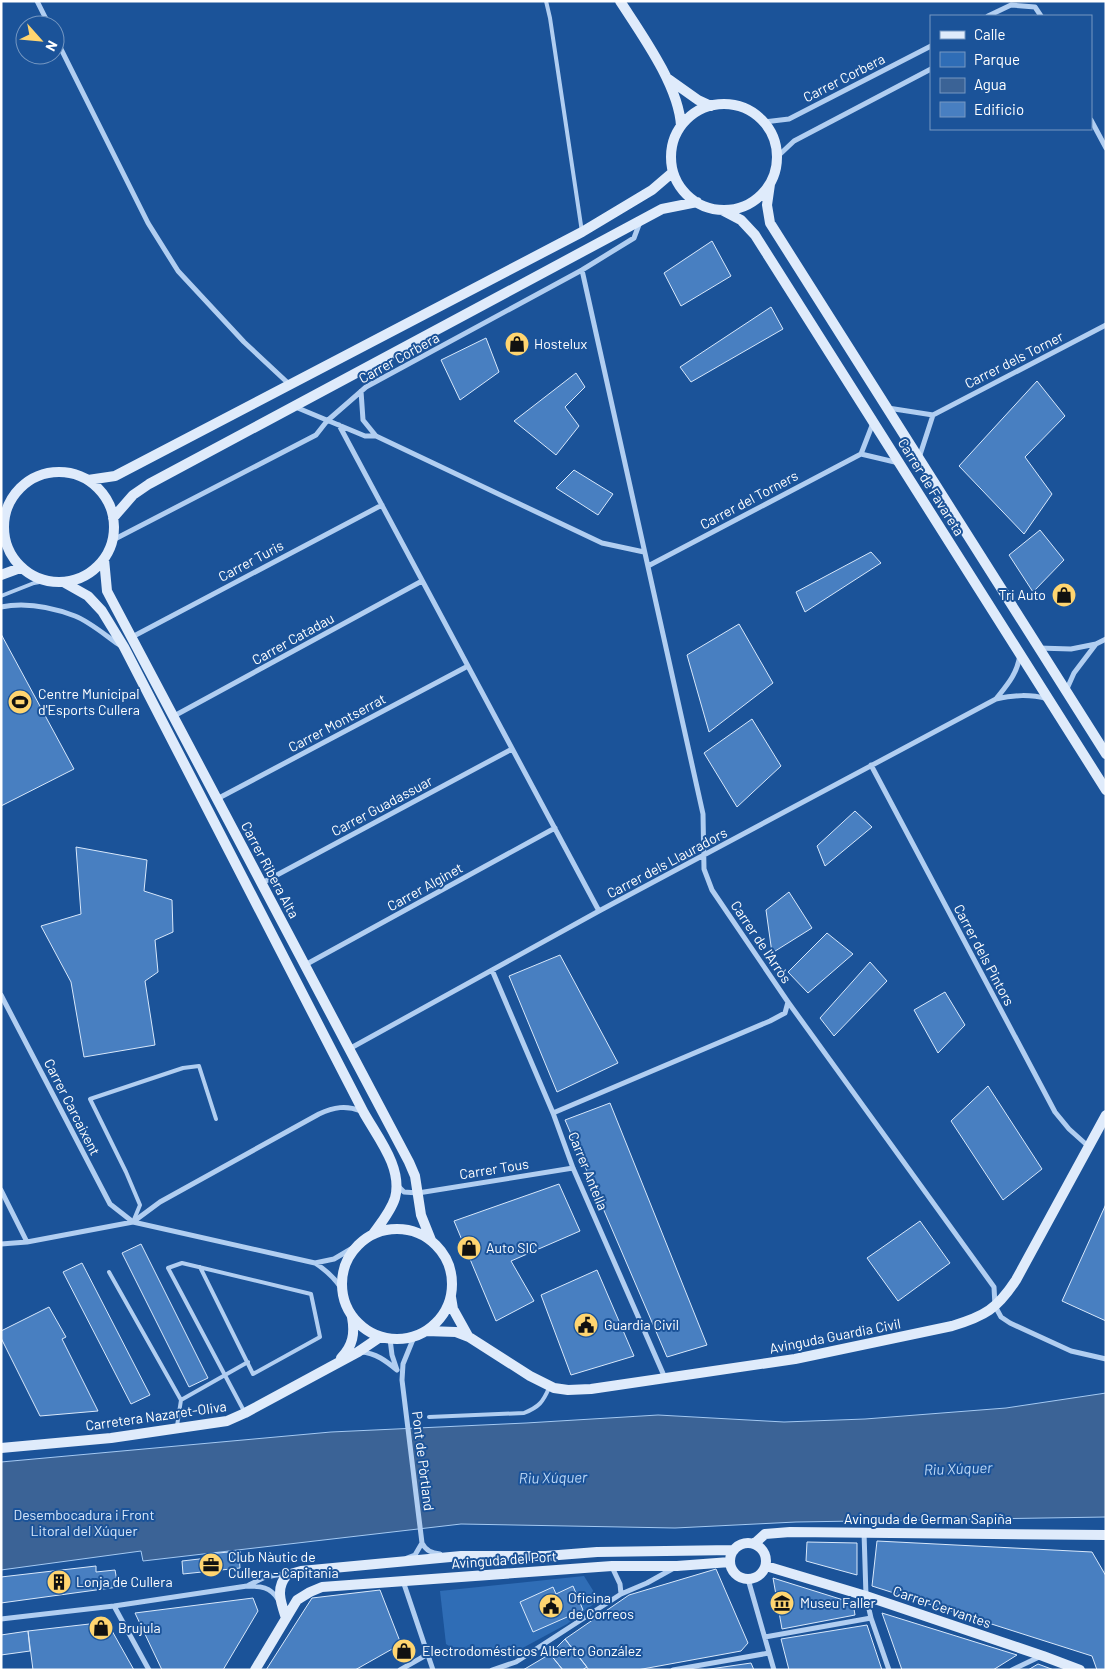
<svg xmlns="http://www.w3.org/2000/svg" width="1107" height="1671" font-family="Barlow,sans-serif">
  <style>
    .green { fill: #2f6db6 }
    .water { fill: #3b6396; stroke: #a4c9f2 }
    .building { fill: #487fc1; stroke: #d8e8fb }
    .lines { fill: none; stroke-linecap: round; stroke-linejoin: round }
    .lane { stroke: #b1cef1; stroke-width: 4 }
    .street { stroke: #b1cef1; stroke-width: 5 }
    .secondary { stroke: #dfebfb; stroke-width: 10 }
    .labels { text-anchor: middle; stroke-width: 4; stroke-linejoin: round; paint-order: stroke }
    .street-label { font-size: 14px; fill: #fff; stroke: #1b5399 }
    .poi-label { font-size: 14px; fill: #fff; stroke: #1b5399; text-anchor: start }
    .park-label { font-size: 14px; fill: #d8e8fb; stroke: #1b5399 }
    .water-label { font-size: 15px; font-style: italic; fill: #bdd8f7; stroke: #1b5399 }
  </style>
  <rect width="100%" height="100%" fill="#1b5399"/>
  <path class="green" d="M584,1576L599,1600L567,1624L517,1651L460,1653L446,1644L440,1591Z"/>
  <path class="water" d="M1106,1393V1517L796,1522L675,1528L461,1524L143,1561L141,1551L1,1570V1462L331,1432L526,1423L658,1415L784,1422L865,1419L1006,1408Z"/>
  <path class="building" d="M712,241L731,276L681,306L664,273Z
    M771,307L783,329L691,382L680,367Z
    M486,338L499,372L460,400L441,360Z
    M576,373L585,387L565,407L579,426L556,455L514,421Z
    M1037,381L1065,416L1025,457L1052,494L1024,534L959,466Z
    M574,470L613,494L598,515L556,488Z
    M1040,530L1064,560L1033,592L1009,555Z
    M871,552L881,563L805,612L796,592Z
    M739,624L773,683L709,732L687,655Z
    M1,634L74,769L1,806Z
    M752,719L781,766L737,807L704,753Z
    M855,811L872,827L825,866L817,846Z
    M76,847L147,860L144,891L172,900L173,932L155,940L158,972L145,981L155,1045L84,1057L71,982L41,926L81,914Z
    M789,892L812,928L772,953L766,910Z
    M827,933L853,954L808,993L788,972Z
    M560,955L618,1063L557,1092L509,976Z
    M870,962L887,981L834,1036L820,1018Z
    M945,992L965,1025L938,1053L914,1010Z
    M988,1086L1042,1169L1003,1200L951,1121Z
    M610,1103L707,1345L667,1357L565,1120Z
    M559,1184L580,1231L511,1261L534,1301L496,1321L454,1221Z
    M1106,1204V1321L1062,1301Z
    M920,1221L950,1263L898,1301L867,1258Z
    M141,1244L208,1378L189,1387L122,1253Z
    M82,1263L150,1395L131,1404L63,1272Z
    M597,1270L634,1356L571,1375L541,1295Z
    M49,1307L66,1337L62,1339L98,1411L40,1416L1,1338V1331Z
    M877,1541L1092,1552L1106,1576V1670H1097L1092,1656L872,1586Z
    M807,1542L857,1543V1575L806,1561Z
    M240,1551L241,1555H239L240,1568L183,1574L182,1561L208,1558L207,1554Z
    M96,1566V1572L115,1570L118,1587L1,1603V1577Z
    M716,1569L748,1643L741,1651L637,1670H589L565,1639L629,1595Z
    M773,1578L853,1603L855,1615L782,1629Z
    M573,1586L583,1610L533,1632L520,1602L553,1587L556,1594Z
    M380,1590L401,1644L355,1670H266L312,1598Z
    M253,1598L258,1611L223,1670H162L135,1613Z
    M882,1613L1017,1655L993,1670H902Z
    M107,1622L134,1670H33L28,1631Z
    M867,1625L882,1670H789L781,1639Z
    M28,1631L30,1651L1,1655V1635Z
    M565,1639L587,1667L582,1670H563L550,1654Z
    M550,1654L563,1670H523Z
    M751,1663L754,1670H703Z
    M1038,1664L1054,1670H1028Z"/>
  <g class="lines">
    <path class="lane" d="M546,1L550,18L582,232
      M1,596L34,583L45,581
      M133,1222L140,1205L126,1172L90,1099L183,1068L199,1066L216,1119
      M200,1267L253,1374L320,1337L311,1294L182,1263L168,1268L245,1413
      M109,1272L181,1400L248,1362
      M429,1417L524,1413C539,1407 543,1402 549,1388
      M177,1426L181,1400"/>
    <path class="street" d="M37,1L49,25
      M988,16L1011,5L1035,7L1041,16
      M55,37L148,223L178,271L244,342L289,384
      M1091,120L1106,148
      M764,122L789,119L931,46
      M777,157L794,141L931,69
      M582,270L703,814L704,869L712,890L788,1002L994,1287L995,1306L1001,1317L1010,1323L1071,1351L1106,1359
      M361,391L363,420L376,436
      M293,406L365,436H376L602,543L644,552
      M888,408L933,415L919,458
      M933,415L1106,325
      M873,423L861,454L899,463
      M339,425L599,911
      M113,540L316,435L327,421L366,387L582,270L634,238L640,222
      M648,566L861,454
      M1,607C26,602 51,607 75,616C90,622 105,635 118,644
      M132,637L382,505
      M1096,644L1106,639
      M1038,648L1071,649L1096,644L1074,673L1066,691
      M1020,655C1017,674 1008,684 996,699C1015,695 1029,694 1048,699
      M174,716L422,581
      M871,765L1055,1112L1069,1129L1088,1146
      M217,799L468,666
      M262,883L512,749
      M305,965L555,828
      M492,970L553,1113L573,1168L665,1378
      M1,995L110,1204L133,1222L160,1202L319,1114C334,1107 346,1105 361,1111
      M349,1049L599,911L996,699
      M553,1113L770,1021L785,1013L788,1002
      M398,1186L404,1192L418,1193L573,1168
      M1,1190L27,1242
      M1,1244L27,1242L133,1222L315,1263C326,1270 334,1277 341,1288
      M315,1263L334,1259L356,1246
      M414,1337L403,1364L402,1380L422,1543C426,1551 432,1553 440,1554
      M390,1339L392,1355L397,1370
      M361,1352C376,1353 386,1361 397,1370
      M864,1532L866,1596L871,1618L889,1670
      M407,1558L415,1555L422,1543
      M612,1567L620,1584L621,1594
      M748,1579L774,1670
      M403,1581L433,1670
      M249,1585L265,1577L288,1573
      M114,1606L149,1670
      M1,1619L114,1606L247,1586C261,1586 270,1587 278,1599
      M765,1637L871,1618
      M400,1670L428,1654
      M492,1670L516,1662L621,1594L647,1583L674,1568
      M673,1670L769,1653
      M1012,1670L1039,1657"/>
    <path class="secondary" d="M620,1C642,35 679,86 681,126
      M667,78L698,100L711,106
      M671 157a53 53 0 1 1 106 0a53 53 0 1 1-106 0Z
      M770,184L767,205L770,223L1106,754
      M722,210L741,220L755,235L1106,790
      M4 527a55 55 0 1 1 110 0a55 55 0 1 1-110 0Z
      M88,480L115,476L582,232L652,190L673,172
      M113,518L133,495L149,484L662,209L697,202
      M104,559L107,591L409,1162L415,1176L421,1215L431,1240
      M1,575L20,568
      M65,583L88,596L102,611L124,647L364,1113C378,1138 403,1168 395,1198C391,1211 381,1223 373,1234
      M342 1284a55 55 0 1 1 110 0a55 55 0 1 1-110 0Z
      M451,1297L453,1309L468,1336
      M426,1331L456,1332L469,1337L530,1376L554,1388L568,1390L591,1389L795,1359L952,1326C985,1316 997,1309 1016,1280L1106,1115
      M341,1358C353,1346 355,1333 352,1317
      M1,1448L111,1438L227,1421L245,1413L358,1352L380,1337
      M730 1561a18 18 0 1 1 36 0a18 18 0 1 1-36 0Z
      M754,1544L765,1534L790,1532L1106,1535
      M766,1566L866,1596L1043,1656L1080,1670
      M286,1618C281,1603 275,1588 287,1575L301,1571L461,1556H546L597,1552L734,1550
      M255,1670L297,1600L310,1592L322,1587L612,1566H677L730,1562"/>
  </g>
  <defs>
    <symbol id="shop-disc" viewBox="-11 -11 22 22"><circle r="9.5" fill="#ffd570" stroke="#1b5399"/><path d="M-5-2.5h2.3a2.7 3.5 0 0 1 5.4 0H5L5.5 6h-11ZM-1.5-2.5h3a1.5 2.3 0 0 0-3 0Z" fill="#111"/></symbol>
    <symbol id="stadium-disc" viewBox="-11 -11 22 22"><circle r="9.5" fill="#ffd570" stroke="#1b5399"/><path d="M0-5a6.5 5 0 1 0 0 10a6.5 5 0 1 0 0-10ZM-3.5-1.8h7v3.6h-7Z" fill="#111"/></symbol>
    <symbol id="civic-disc" viewBox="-11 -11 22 22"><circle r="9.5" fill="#ffd570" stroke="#1b5399"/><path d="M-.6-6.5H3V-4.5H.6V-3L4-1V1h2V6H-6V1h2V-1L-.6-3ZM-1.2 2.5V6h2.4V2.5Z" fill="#111"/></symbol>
    <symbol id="office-disc" viewBox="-11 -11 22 22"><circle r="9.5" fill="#ffd570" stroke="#1b5399"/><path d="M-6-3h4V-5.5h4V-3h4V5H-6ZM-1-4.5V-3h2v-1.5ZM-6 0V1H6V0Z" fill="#111"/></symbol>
    <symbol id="building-disc" viewBox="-11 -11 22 22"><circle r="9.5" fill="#ffd570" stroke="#1b5399"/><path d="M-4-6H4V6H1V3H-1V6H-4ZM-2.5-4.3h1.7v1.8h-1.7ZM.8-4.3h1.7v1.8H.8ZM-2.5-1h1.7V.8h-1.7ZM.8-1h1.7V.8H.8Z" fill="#111"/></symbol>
    <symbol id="museum-disc" viewBox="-11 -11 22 22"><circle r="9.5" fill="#ffd570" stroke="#1b5399"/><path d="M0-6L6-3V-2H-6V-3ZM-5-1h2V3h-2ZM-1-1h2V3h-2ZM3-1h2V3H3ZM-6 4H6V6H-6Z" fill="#111"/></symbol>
  </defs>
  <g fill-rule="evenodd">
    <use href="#shop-disc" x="503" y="330" width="28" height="28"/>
    <use href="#shop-disc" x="1050" y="581" width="28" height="28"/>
    <use href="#stadium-disc" x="6" y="688" width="28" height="28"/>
    <use href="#shop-disc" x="455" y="1234" width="28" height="28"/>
    <use href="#civic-disc" x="572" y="1311" width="28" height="28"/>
    <use href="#office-disc" x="197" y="1551" width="28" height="28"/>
    <use href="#building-disc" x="45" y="1568" width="28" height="28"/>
    <use href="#museum-disc" x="768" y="1589" width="28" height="28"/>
    <use href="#civic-disc" x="537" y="1592" width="28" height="28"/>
    <use href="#shop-disc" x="87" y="1614" width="28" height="28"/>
    <use href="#shop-disc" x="390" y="1637" width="28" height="28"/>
  </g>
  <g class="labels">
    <g class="street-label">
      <text transform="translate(844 78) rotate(-27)" y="5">Carrer Corbera</text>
      <text transform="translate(399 358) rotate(-29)" y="5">Carrer Corbera</text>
      <text transform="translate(1014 360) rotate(-27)" y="5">Carrer dels Torner</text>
      <text transform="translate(931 487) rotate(58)" y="5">Carrer de Favareta</text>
      <text transform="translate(749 500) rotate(-28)" y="5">Carrer del Torners</text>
      <text transform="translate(251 561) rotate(-28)" y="5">Carrer Turis</text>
      <text transform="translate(293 639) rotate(-29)" y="5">Carrer Catadau</text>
      <text transform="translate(337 723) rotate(-28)" y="5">Carrer Montserrat</text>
      <text transform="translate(382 806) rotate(-28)" y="5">Carrer Guadassuar</text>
      <text transform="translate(667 863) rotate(-28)" y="5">Carrer dels Llauradors</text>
      <text transform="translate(270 870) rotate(62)" y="5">Carrer Ribera Alta</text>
      <text transform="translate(425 887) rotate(-29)" y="5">Carrer Alginet</text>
      <text transform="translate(761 942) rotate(56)" y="5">Carrer de l'Arròs</text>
      <text transform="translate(984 955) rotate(62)" y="5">Carrer dels Pintors</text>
      <text transform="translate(72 1107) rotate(63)" y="5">Carrer Carcaixent</text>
      <text transform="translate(494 1169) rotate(-9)" y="5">Carrer Tous</text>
      <text transform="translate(588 1171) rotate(68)" y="5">Carrer Antella</text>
      <text transform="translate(835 1336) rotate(-11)" y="5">Avinguda Guardia Civil</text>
      <text transform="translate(156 1416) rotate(-8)" y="5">Carretera Nazaret-Oliva</text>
      <text transform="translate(423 1461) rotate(83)" y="5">Pont de Pòrtland</text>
      <text x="928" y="1524">Avinguda de German Sapiña</text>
      <text transform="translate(504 1560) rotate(-4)" y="5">Avinguda del Port</text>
      <text transform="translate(942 1607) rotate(19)" y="5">Carrer Cervantes</text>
    </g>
    <g class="poi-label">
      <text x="534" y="349">Hostelux</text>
      <text x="1046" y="600" text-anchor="end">Tri Auto</text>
      <text x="38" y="699">Centre Municipal<tspan x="38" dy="16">d'Esports Cullera</tspan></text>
      <text x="486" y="1253">Auto SIC</text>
      <text x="604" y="1330">Guardia Civil</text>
      <text x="228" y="1562">Club Nàutic de<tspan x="228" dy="16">Cullera - Capitania</tspan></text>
      <text x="76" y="1587">Lonja de Cullera</text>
      <text x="568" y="1603">Oficina<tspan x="568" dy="16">de Correos</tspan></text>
      <text x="800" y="1608">Museu Faller</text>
      <text x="118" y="1633">Brujula</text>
      <text x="422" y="1656">Electrodomésticos Alberto González</text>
    </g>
    <g class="park-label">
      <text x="84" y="1520">Desembocadura i Front<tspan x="84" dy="16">Litoral del Xúquer</tspan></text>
    </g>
    <g class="water-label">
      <text transform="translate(958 1469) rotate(-2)" y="5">Riu Xúquer</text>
      <text transform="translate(553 1478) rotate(-1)" y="5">Riu Xúquer</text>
    </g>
  </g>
  <rect width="1107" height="1671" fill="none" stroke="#ffffff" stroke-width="5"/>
  <rect x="930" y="15" width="162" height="115" fill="#1b5399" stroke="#7698c2"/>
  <rect x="940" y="31" width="25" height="8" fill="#dfebfb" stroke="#7698c2"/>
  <text x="974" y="40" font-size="15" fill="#ffffff">Calle</text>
  <rect x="940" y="52" width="25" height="15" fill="#2f6db6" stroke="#7698c2"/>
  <text x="974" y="65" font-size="15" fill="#ffffff">Parque</text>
  <rect x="940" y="78" width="25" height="15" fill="#3b6396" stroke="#7698c2"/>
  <text x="974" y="90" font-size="15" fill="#ffffff">Agua</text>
  <rect x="940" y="102" width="25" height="15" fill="#487fc1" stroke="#7698c2"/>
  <text x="974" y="115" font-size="15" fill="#ffffff">Edificio</text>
  <g transform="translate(40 40) rotate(117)"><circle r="24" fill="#1b5399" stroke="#7698c2"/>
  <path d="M0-4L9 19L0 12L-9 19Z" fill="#ffd570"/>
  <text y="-8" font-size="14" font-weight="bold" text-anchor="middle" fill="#ffffff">N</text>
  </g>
</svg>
